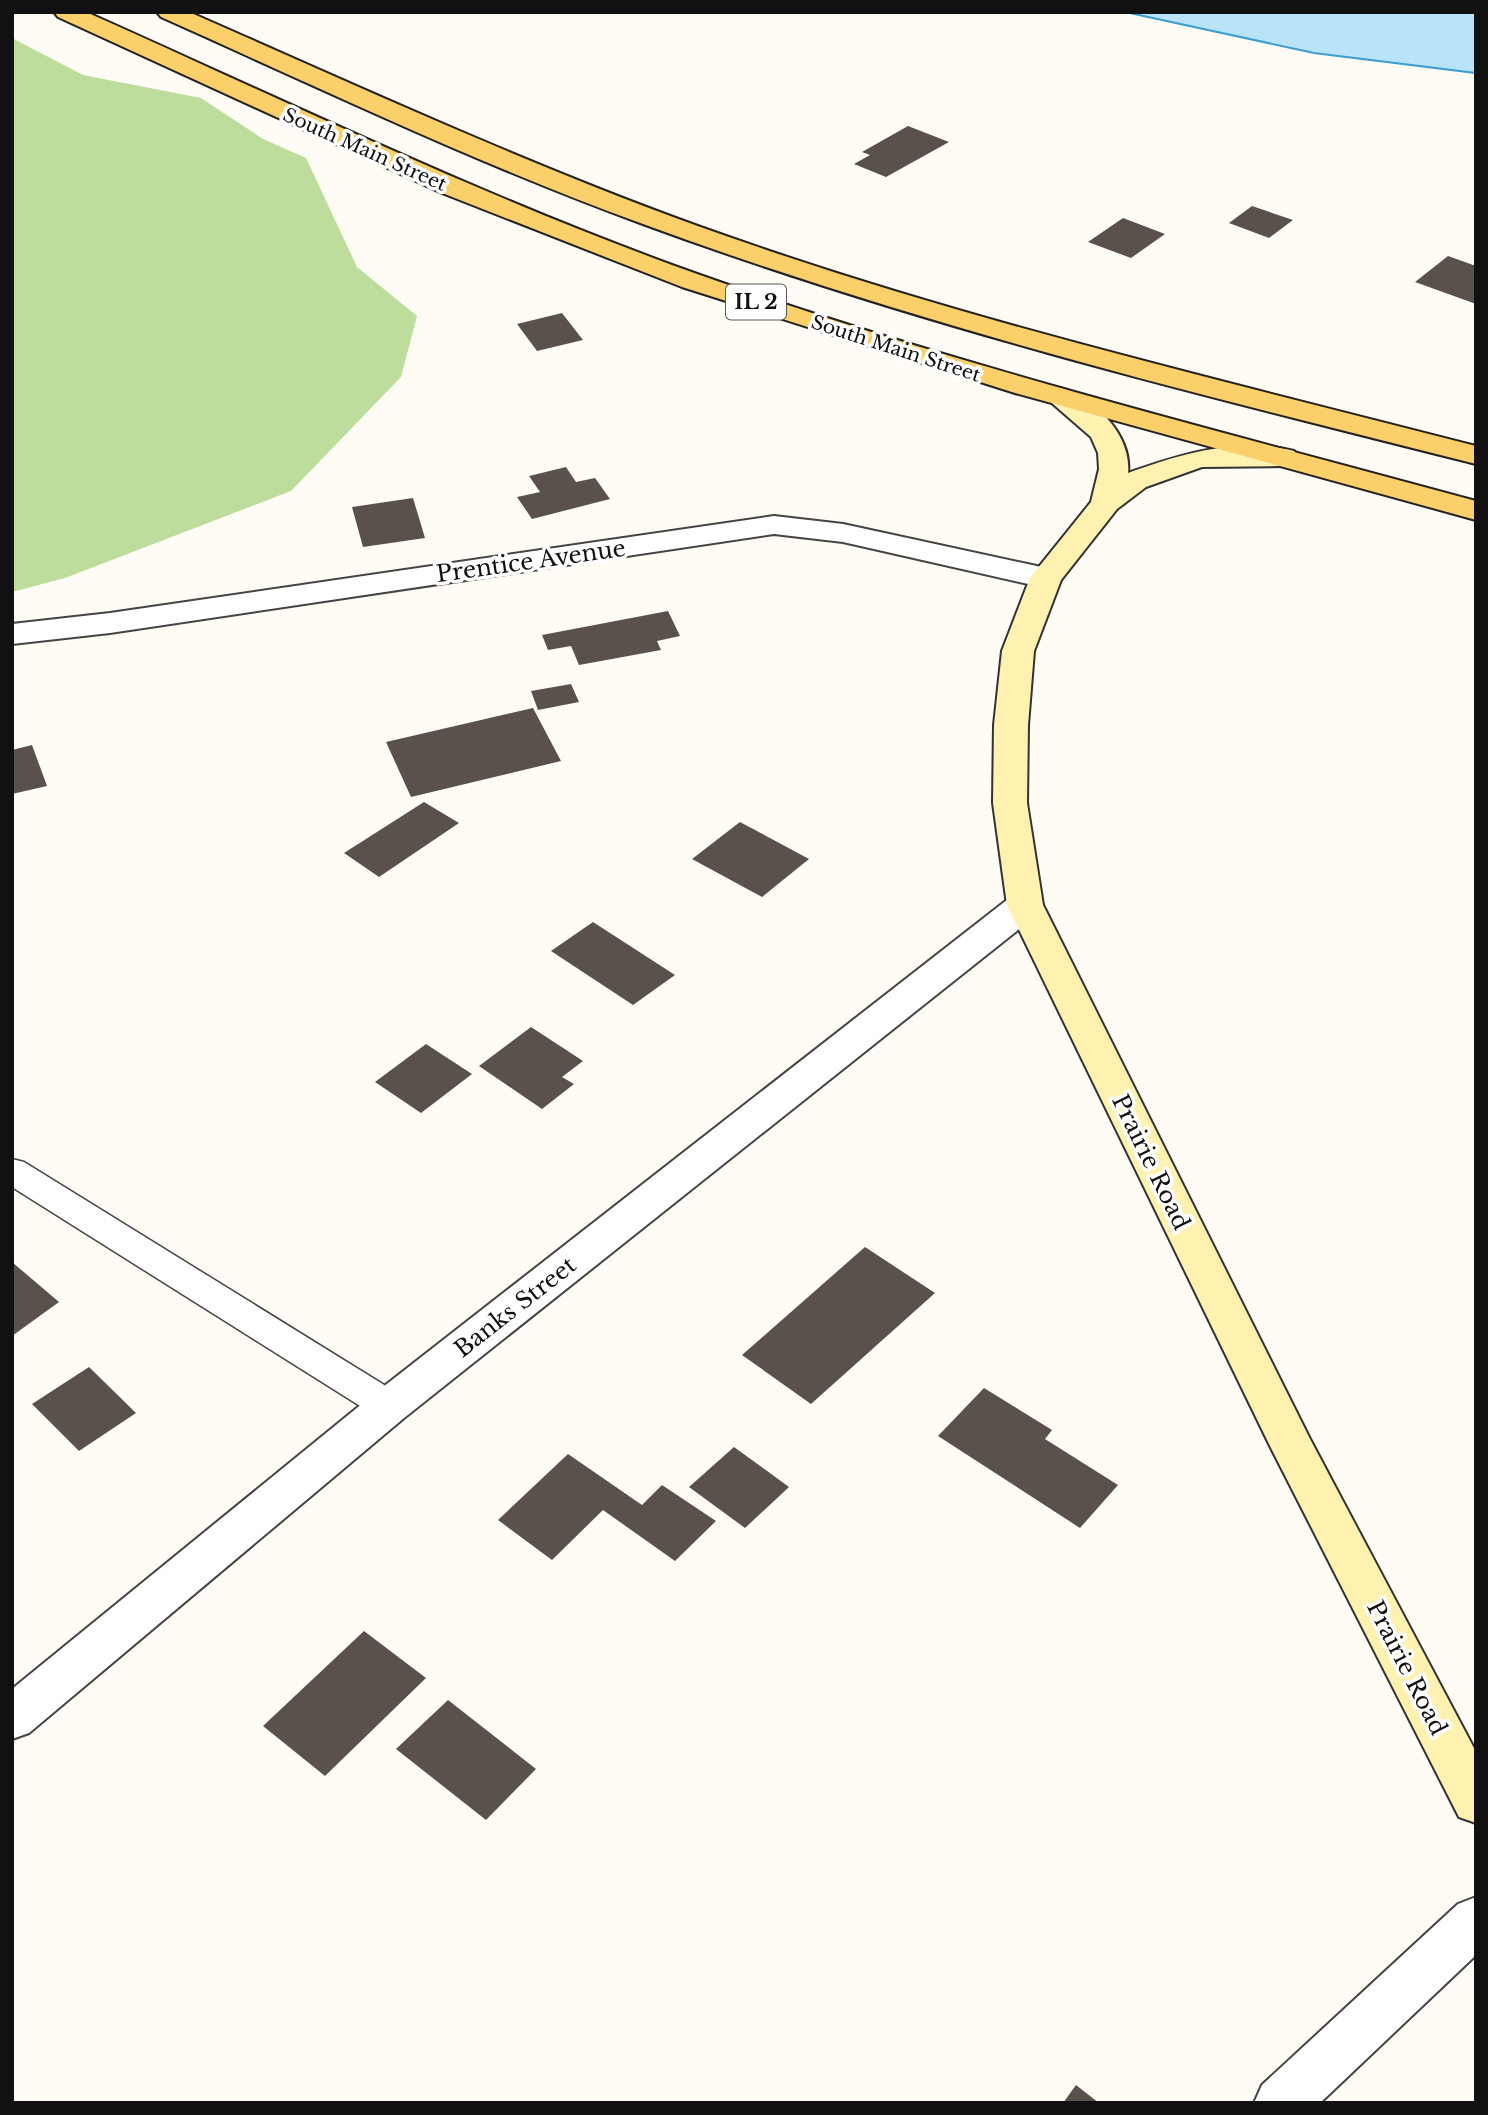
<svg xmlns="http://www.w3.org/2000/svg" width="1488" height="2115" font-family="'Libre Baskerville',serif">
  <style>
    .forest { fill: #bcdd9b }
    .water { fill: #b8e3f8; stroke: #3d9ed1; stroke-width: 2 }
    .building { fill: #5a514d }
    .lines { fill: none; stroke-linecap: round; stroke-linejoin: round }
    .lane-casing { stroke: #444; stroke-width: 3 }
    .street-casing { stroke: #444; stroke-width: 4 }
    .secondary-casing { stroke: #333; stroke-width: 4 }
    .primary-casing { stroke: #222; stroke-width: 4 }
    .lane { fill: #fff; fill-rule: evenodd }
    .street { fill: #fff; fill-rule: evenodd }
    .secondary { fill: #fff2b0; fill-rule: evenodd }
    .primary { fill: #fbcf69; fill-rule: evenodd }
    .labels { text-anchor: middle; stroke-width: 7; stroke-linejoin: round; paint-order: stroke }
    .far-street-label { font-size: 19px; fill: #111; stroke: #fff }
    .shield { fill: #fff; stroke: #585858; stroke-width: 2 }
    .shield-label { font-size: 21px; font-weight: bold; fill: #111 }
    .street-label { font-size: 23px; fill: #111; stroke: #fff }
  </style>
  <rect width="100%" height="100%" fill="#fffcf5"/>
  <path class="forest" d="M12,38L83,75L201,98L263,139L306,158L357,267L417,316L401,377L291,491L65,578L12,592Z"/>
  <path class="water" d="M1125,12H1476V73L1314,53Z"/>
  <path class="building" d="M908,126L949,142L886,177L854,164L870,155L862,152Z
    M1252,206L1293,220L1269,238L1229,223Z
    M1123,218L1165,234L1131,258L1088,242Z
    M1448,256L1476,266V304L1415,282Z
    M562,313L583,340L537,351L517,324Z
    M566,467L576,482L595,478L610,499L532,519L517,497L540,492L529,476Z
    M413,498L425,538L363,547L352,507Z
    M668,611L680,636L657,641L661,650L579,665L571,646L548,650L542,635Z
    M571,684L579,702L538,710L531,691Z
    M533,708L561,761L411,797L386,742Z
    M32,745L47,786L12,794V750Z
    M424,802L459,823L379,877L344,853Z
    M740,822L809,859L762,897L692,859Z
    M593,922L675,975L633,1005L551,951Z
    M531,1027L583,1061L562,1077L574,1084L542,1109L479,1066Z
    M426,1044L472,1074L421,1113L375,1082Z
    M865,1247L935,1293L811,1404L742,1355Z
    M12,1262L59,1302L12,1336Z
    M89,1367L136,1413L79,1451L32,1404Z
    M984,1388L1052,1430L1045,1439L1118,1485L1080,1528L938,1436Z
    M734,1447L789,1487L745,1528L689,1487Z
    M568,1454L642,1505L662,1485L716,1521L675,1561L603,1510L552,1560L498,1520Z
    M364,1631L426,1678L325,1776L263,1726Z
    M448,1700L536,1769L486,1820L396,1749Z
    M1076,2085L1099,2103H1063Z"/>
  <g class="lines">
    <defs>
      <path id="lane" d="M12,1159L24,1162L402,1396L407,1406L402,1416L389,1420L376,1416L12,1187Z"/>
      <path id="street" d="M774,516L843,524L1046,568L1057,571L1062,578L1057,585L1046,588L843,542L774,534L110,633L12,644V624L110,613Z
        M1025,893L1038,896L1043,905L1038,914L404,1418L29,1733L12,1739V1689L374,1394L1012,896Z
        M1476,1897V1955L1320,2103H1254L1262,2085L1458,1904Z"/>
      <path id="secondary" d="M1060,388C1095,397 1132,436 1128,473C1181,454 1237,437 1294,451L1298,457L1294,463L1283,466L1202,467L1146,487L1117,509L1061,580L1034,651L1028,725L1027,803L1043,905L1310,1439L1476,1752V1823L1459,1817L1270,1446L1007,905L993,803L994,725L1002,651L1030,578L1091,502L1099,469L1098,453L1091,437L1045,397L1050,391Z"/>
      <path id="primary" d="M54,12H86C290,103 489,200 700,275C954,365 1216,430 1476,501V520L1015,393L682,287L442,193L58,17Z
        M157,12H189C367,90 543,172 726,236C971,322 1224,381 1476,446V464C1196,394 914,324 643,224C478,164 320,88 161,17Z"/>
    </defs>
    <use href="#lane" class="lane-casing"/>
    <use href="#street" class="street-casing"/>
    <use href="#secondary" class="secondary-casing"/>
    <use href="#primary" class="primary-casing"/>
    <use href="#lane" class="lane"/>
    <use href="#street" class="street"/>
    <use href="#secondary" class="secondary"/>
    <use href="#primary" class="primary"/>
  </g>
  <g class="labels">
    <g class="far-street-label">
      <text transform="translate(365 149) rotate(24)" y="7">South Main Street</text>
      <text transform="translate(896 348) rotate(18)" y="7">South Main Street</text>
    </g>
    <rect class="shield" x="726" y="284.5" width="60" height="35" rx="5"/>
    <g class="shield-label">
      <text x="756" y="309">IL 2</text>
    </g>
    <g class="street-label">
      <text transform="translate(531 561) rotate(-8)" y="8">Prentice Avenue</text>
      <text transform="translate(1151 1162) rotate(64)" y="8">Prairie Road</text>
      <text transform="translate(515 1307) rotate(-38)" y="8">Banks Street</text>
      <text transform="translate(1407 1668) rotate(63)" y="8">Prairie Road</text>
    </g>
  </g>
  <rect width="1488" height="2115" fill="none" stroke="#111111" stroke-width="28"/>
</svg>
